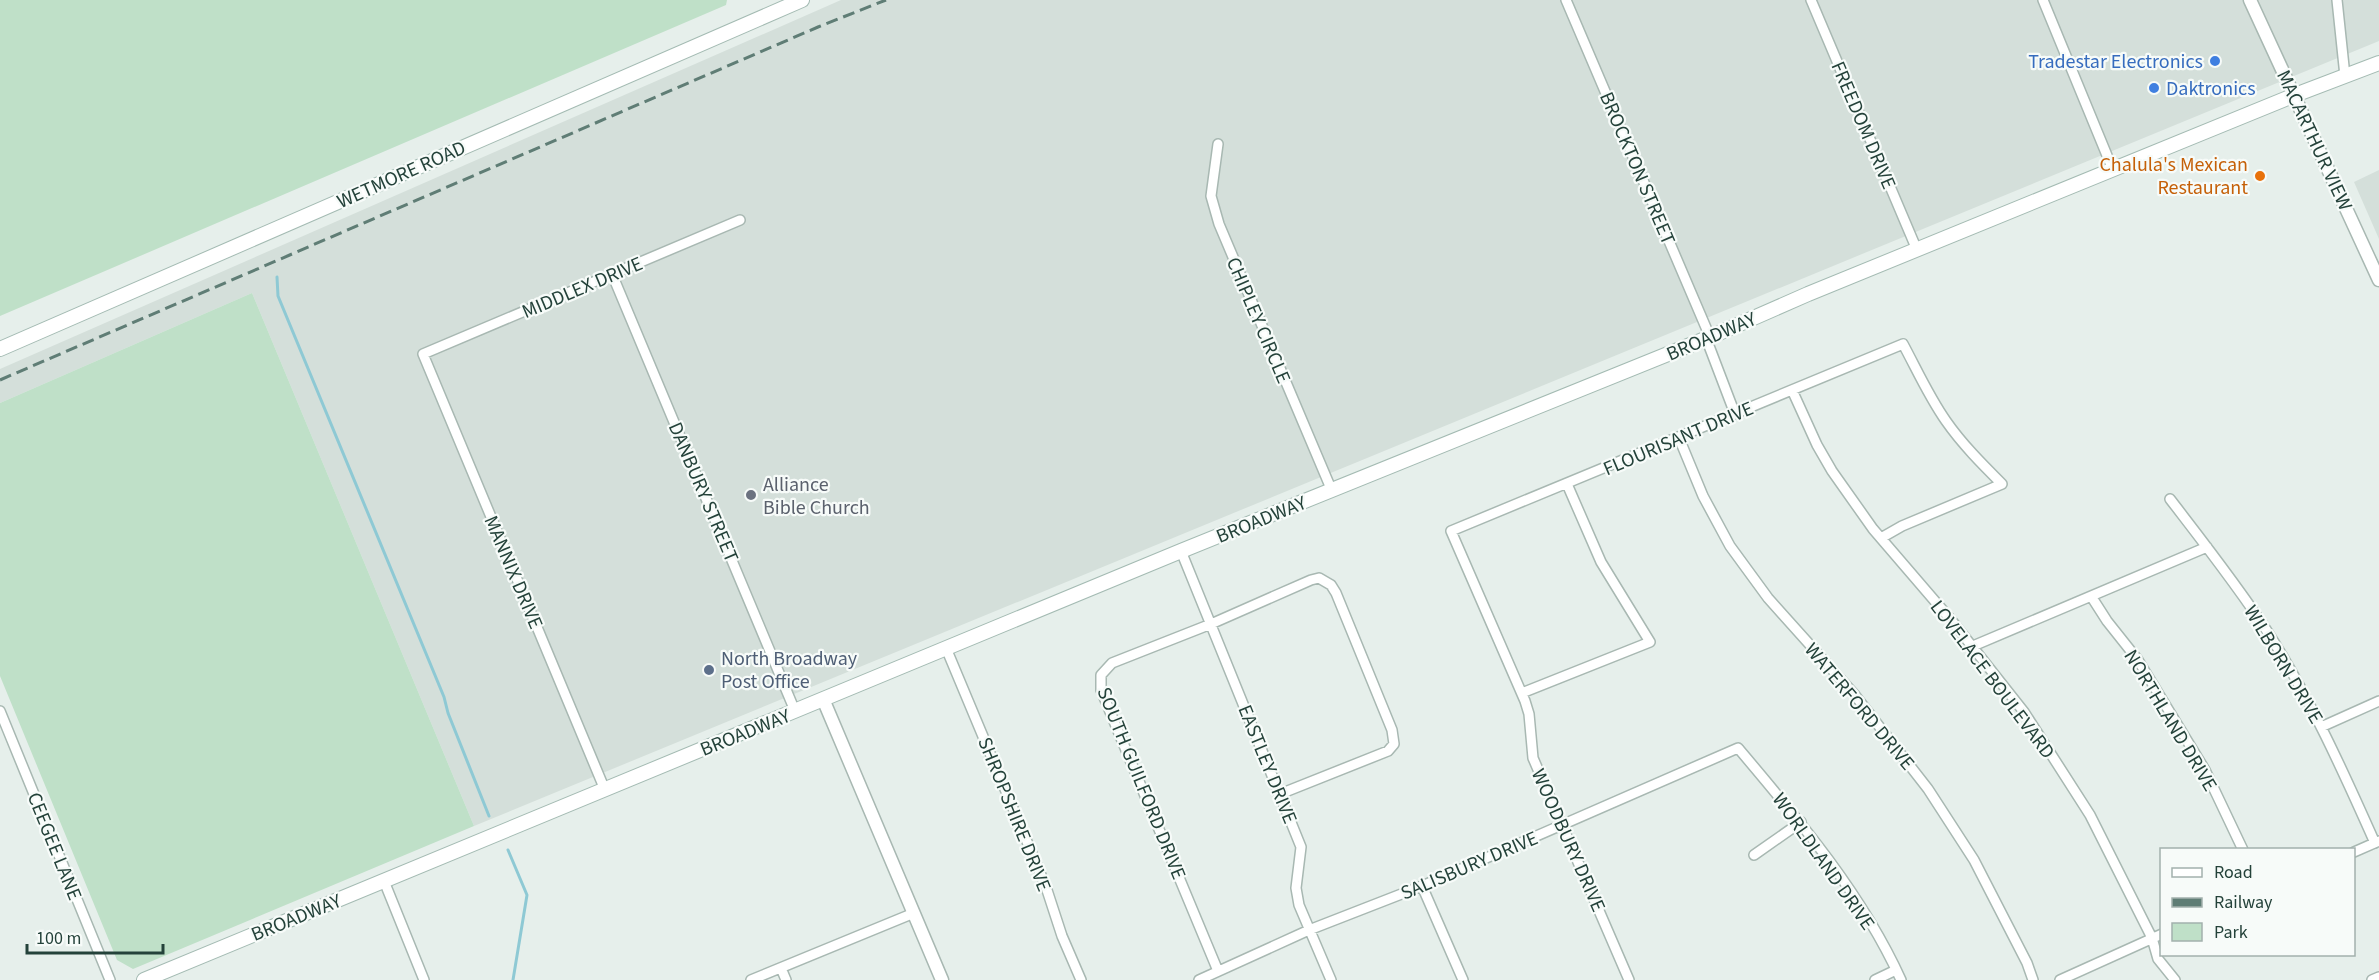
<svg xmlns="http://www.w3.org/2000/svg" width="2379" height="980" font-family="'Source Sans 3',sans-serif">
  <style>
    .built { fill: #d4dfda }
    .green { fill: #bfe0c8 }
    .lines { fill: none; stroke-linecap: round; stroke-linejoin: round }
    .stream { stroke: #8ec9d4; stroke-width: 3 }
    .minor-casing { stroke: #a8b8b2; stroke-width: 12 }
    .tertiary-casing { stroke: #a8b8b2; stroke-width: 15 }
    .secondary-casing { stroke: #a4bbb3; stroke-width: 16 }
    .minor { stroke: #fff; stroke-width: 9 }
    .tertiary { stroke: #fff; stroke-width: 12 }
    .secondary { stroke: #fff; stroke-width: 14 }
    .rail { stroke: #5f7d75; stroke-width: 3; stroke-dasharray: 12 6; stroke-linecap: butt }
    .shop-dot { fill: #3f7fe0; stroke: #f7fbf9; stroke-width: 2 }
    .food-dot { fill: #e8710a; stroke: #f7fbf9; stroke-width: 2 }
    .worship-dot { fill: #6b7280; stroke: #f7fbf9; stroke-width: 2 }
    .service-dot { fill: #5c6f8a; stroke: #f7fbf9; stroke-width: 2 }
    .labels { text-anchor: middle; stroke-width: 4.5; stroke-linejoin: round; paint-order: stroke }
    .shop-label { font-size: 20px; fill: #366cbe; stroke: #f7fbf9; text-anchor: end }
    .street-label { font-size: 20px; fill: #24423a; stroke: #f7fbf9 }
    .food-label { font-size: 20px; fill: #c56008; stroke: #f7fbf9; text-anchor: end }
    .worship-label { font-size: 20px; fill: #5b616d; stroke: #f7fbf9; text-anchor: start }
    .service-label { font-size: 20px; fill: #4e5e75; stroke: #f7fbf9; text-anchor: start }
  </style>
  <rect width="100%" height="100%" fill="#e6efeb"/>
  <path class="built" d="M841,0H2379V41L474,826L252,293L0,403V369Z
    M2379,170V239L2354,182Z"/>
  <path class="green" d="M0,0H727L726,5L0,316Z
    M252,293L474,826L133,969L117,960L0,676V403Z"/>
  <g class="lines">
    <path class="stream" d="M277,277L278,296L444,697L448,713L489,816
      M508,850L527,895L513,980"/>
    <defs>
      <path id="minor" d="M1566,0L1710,337
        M1811,0L1917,250
        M2043,0L2113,170
        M2337,0L2345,76
        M1218,144L1211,196L1219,224L1332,491
        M612,274L795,711
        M1706,338L1735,414
        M1792,390L1817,445L1832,471L1873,529L1952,621L2024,712L2090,815L2152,938L2158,959L2175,980
        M1679,438L1703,496L1730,546L1768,598L1854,694L1928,789L1974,860L2027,963L2033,980
        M2170,499C2203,542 2237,585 2267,631C2310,698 2343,771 2375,843
        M1181,551L1301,847L1296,888L1299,905L1331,980
        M2091,596L2107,621L2138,660L2205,770L2243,850
        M1973,646L2207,547
        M946,648L1046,887L1062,936L1081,980
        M1522,693L1650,642L1601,562L1567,484
        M0,711L110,980
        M2321,727L2379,701
        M605,790L423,354L740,220
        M2354,852L2379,841
        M1754,855L1801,822
        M384,881L424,980
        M1422,886L1463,980
        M781,968L786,980
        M1218,971L1101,690V675L1112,663L1211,624L1311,580L1319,578L1331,585L1336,593L1392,730L1394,744L1388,751L1280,794
        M751,980L914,913
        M1199,980L1309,930L1422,886L1738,748C1799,820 1862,894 1901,980
        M1629,980L1533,758L1529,714L1525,701L1451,531L1903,344C1917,370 1929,397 1946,421C1962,444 1982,464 2002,484L1902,526L1881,538
        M1875,980L1896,970
        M2060,980L2162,934
        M2372,980L2379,977"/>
      <path id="tertiary" d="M2250,0L2379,280
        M823,699L942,980"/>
      <path id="secondary" d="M0,349L802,0
        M144,980L1181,551L1710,337L1808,294L2295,95L2379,63"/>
    </defs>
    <use href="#minor" class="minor-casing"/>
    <use href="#tertiary" class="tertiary-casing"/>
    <use href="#secondary" class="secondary-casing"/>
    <use href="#minor" class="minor"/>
    <use href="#tertiary" class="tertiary"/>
    <use href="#secondary" class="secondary"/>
    <path class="rail" d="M0,380L818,27L886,0"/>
  </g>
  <g class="shop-dot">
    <circle cx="2215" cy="61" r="6"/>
    <circle cx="2154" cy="88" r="6"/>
  </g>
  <circle class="food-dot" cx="2260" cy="176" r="6"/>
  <circle class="worship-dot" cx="751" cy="495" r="6"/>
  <circle class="service-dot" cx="709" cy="670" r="6"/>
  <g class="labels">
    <g class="shop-label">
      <text x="2203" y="68">Tradestar Electronics</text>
      <text x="2166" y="95" text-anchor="start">Daktronics</text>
    </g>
    <g class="street-label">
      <text transform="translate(1864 125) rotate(67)" y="7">FREEDOM DRIVE</text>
      <text transform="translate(2315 140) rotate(65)" y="7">MACARTHUR VIEW</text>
      <text transform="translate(1638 168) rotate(67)" y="7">BROCKTON STREET</text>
      <text transform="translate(401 174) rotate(-24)" y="7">WETMORE ROAD</text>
      <text transform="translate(582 287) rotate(-23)" y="7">MIDDLEX DRIVE</text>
      <text transform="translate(1259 320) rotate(67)" y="7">CHIPLEY CIRCLE</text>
      <text transform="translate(1711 336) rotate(-23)" y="7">BROADWAY</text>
      <text transform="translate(1678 438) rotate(-23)" y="7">FLOURISANT DRIVE</text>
      <text transform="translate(704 492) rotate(67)" y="7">DANBURY STREET</text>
      <text transform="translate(1261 519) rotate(-22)" y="7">BROADWAY</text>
      <text transform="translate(514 572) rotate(67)" y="7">MANNIX DRIVE</text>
      <text transform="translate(2284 664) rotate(59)" y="7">WILBORN DRIVE</text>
      <text transform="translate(1993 679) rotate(53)" y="7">LOVELACE BOULEVARD</text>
      <text transform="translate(1860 706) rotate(50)" y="7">WATERFORD DRIVE</text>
      <text transform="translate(2171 720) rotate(59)" y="7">NORTHLAND DRIVE</text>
      <text transform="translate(745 732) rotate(-22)" y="7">BROADWAY</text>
      <text transform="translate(1268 764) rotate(68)" y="7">EASTLEY DRIVE</text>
      <text transform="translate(1142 783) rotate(68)" y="7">SOUTH GUILFORD DRIVE</text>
      <text transform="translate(1015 814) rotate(68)" y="7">SHROPSHIRE DRIVE</text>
      <text transform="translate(1569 840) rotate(66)" y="7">WOODBURY DRIVE</text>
      <text transform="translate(55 846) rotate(68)" y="7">CEEGEE LANE</text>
      <text transform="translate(1824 861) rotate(55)" y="7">WORLDLAND DRIVE</text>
      <text transform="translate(1469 865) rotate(-23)" y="7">SALISBURY DRIVE</text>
      <text transform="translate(296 917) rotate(-22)" y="7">BROADWAY</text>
    </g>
    <g class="food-label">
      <text x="2248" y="171">Chalula's Mexican<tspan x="2248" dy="23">Restaurant</tspan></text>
    </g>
    <g class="worship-label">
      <text x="763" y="491">Alliance<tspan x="763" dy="23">Bible Church</tspan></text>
    </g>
    <g class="service-label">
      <text x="721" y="665">North Broadway<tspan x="721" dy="23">Post Office</tspan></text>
    </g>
  </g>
  <rect x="2160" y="848" width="195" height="108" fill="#f7fbf9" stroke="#a3b1ad" stroke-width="1.5"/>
  <rect x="2172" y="868" width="30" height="9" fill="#ffffff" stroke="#a3b1ad" stroke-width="1.5"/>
  <text x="2214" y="878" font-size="18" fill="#24423a">Road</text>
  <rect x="2172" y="898" width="30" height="9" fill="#5f7d75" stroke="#a3b1ad" stroke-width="1.5"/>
  <text x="2214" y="908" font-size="18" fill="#24423a">Railway</text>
  <rect x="2172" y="923" width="30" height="18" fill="#bfe0c8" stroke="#a3b1ad" stroke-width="1.5"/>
  <text x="2214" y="938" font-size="18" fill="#24423a">Park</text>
  <path d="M27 944v9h136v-9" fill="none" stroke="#24423a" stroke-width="3"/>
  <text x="36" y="944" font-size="18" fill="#24423a" stroke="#f7fbf9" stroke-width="4.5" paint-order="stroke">100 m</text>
</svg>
